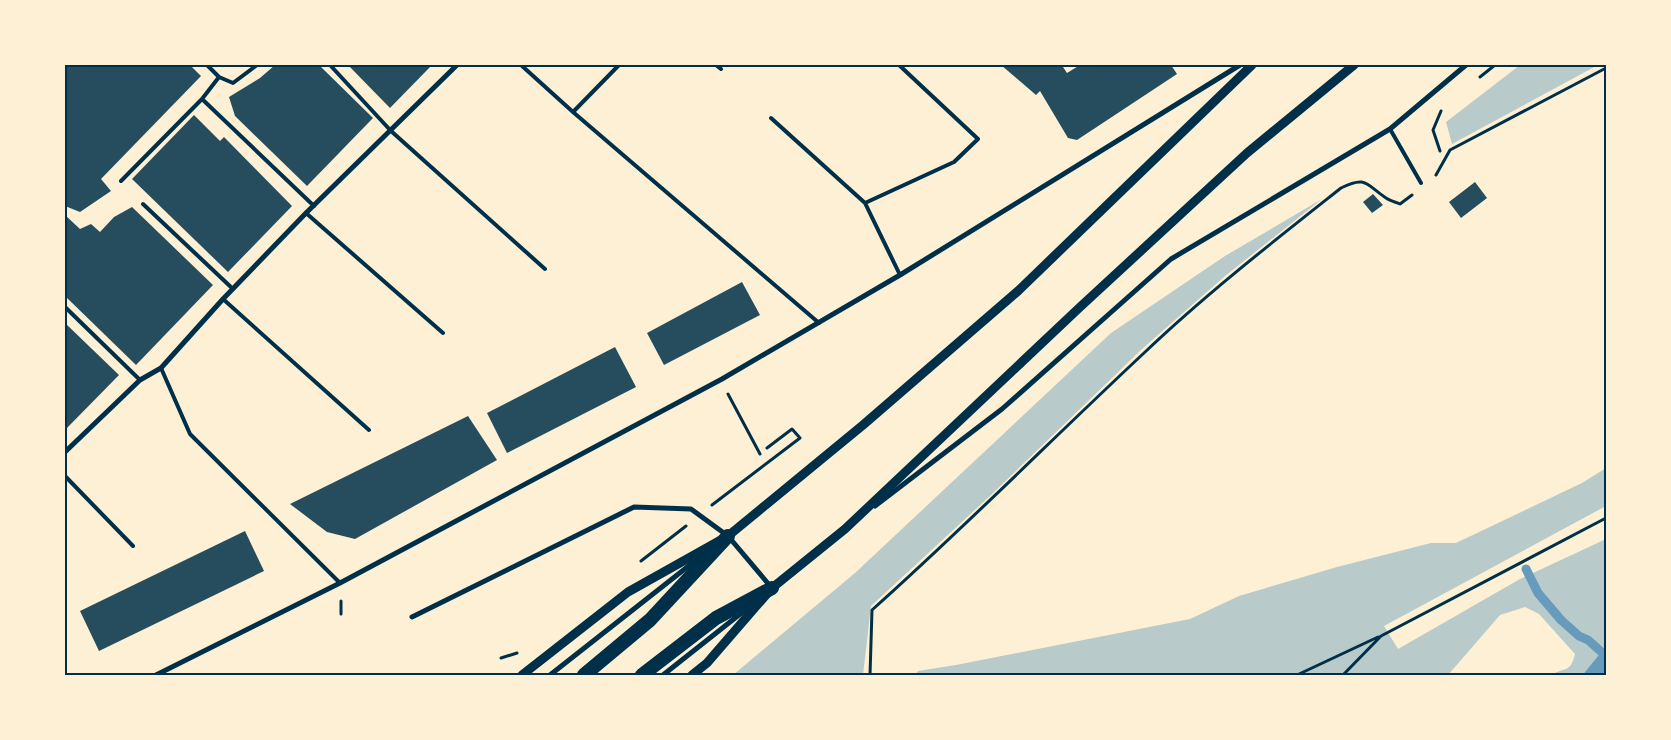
<svg xmlns="http://www.w3.org/2000/svg" width="1671" height="740" font-family="Roboto,sans-serif">
  <style>
    .green { fill: #b9caca }
    .water { fill: #669bbc }
    .lines { fill: none; stroke-linecap: round; stroke-linejoin: round }
    .stream { stroke: #669bbc; stroke-width: 9 }
    .building { fill: #264d5e }
    .path { stroke: #003049; stroke-width: 3 }
    .service { stroke: #003049; stroke-width: 4 }
    .minor { stroke: #003049; stroke-width: 5 }
    .tertiary { stroke: #003049; stroke-width: 9 }
    .trunk { stroke: #003049; stroke-width: 14 }
    .neatline { fill: none; stroke: #003049; stroke-width: 2 }
  </style>
  <rect width="100%" height="100%" fill="#fdf0d5"/>
  <path class="green" d="M1520,65H1598L1452,144L1446,122Z
    M1322,199L1225,276L1142,349L991,495L871,606L863,675H733L855,573L1111,333L1225,256Z
    M1606,468V506L1384,626L1398,649L1520,579L1606,539V646L1583,675H1552C1565,666 1570,674 1575,654L1539,614L1525,607L1500,615L1448,675H915L918,671L956,665L1190,619L1239,596L1337,567L1431,543H1456L1582,483Z"/>
  <path class="water" d="M1606,646V675H1583L1585,672Z"/>
  <g class="lines">
    <path class="stream" d="M1526,569L1538,593L1561,620L1579,636L1588,640L1606,656"/>
  </g>
  <path class="building" d="M65,65H190L201,76L101,179L111,191L80,212L65,206Z
    M275,65H319L373,118L307,186L235,116L229,97L260,78Z
    M348,65H432L390,108Z
    M1001,65H1065L1063,67L1067,73L1080,65H1171L1177,74L1077,140L1068,138L1040,91L1036,95Z
    M194,115L220,141L224,137L292,206L228,272L132,179Z
    M1475,182L1487,198L1461,218L1449,202Z
    M1373,194L1383,205L1372,213L1363,202Z
    M132,207L213,285L136,365L65,296V215L80,229L91,224L100,232L114,217Z
    M742,282L760,315L664,365L647,333Z
    M65,323L119,375L65,430Z
    M615,347L636,387L507,453L487,413Z
    M468,416L497,460L355,539L327,532L290,504Z
    M245,531L264,571L99,651L80,611Z"/>
  <g class="lines">
    <path class="path" d="M1480,77L1495,65
      M1440,151L1433,130L1441,111
      M1436,175L1450,150L1606,68
      M728,394L760,454
      M712,505L800,438L792,429L767,448
      M641,561L686,526
      M341,601V614
      M501,658L517,653
      M870,675L872,610C965,527 1053,438 1144,353C1206,294 1274,241 1341,188C1367,175 1366,185 1386,198C1390,201 1396,202 1400,204L1412,195
      M1297,675L1378,637
      M1343,675L1381,636L1606,518"/>
    <path class="service" d="M330,65L391,131L545,269
      M521,65L573,112L819,323
      M716,65L721,69
      M219,77L233,83L257,65
      M202,99L314,206
      M573,112L619,65
      M771,118L865,203L900,275
      M1390,129L1421,183
      M121,181L202,99L219,77L207,65
      M865,203L954,162L978,139L899,65
      M143,204L233,289
      M306,213L443,333
      M223,299L369,430
      M65,307L140,380
      M161,368L190,434L340,583
      M65,476L133,546"/>
    <path class="minor" d="M65,452L140,380L161,368L223,299L306,213L457,65
      M875,506L1002,409L1171,259L1390,129L1466,65
      M412,617L634,507L691,509L728,536L771,587
      M156,675L340,583L722,379L900,275L1240,65
      M550,675L700,557
      M663,675L749,607"/>
    <path class="tertiary" d="M522,675L628,592L728,536L863,425L1018,291L1252,65
      M692,675L707,663L772,588L845,529L1079,308L1247,153L1354,65"/>
    <path class="trunk" d="M584,675L650,620L728,536
      M642,675L716,618L772,588"/>
  </g>
  <rect width="1671" height="740" fill="none" stroke="#fdf0d5" stroke-width="132"/>
  <rect x="66" y="66" width="1539" height="608" class="neatline"/>
</svg>
